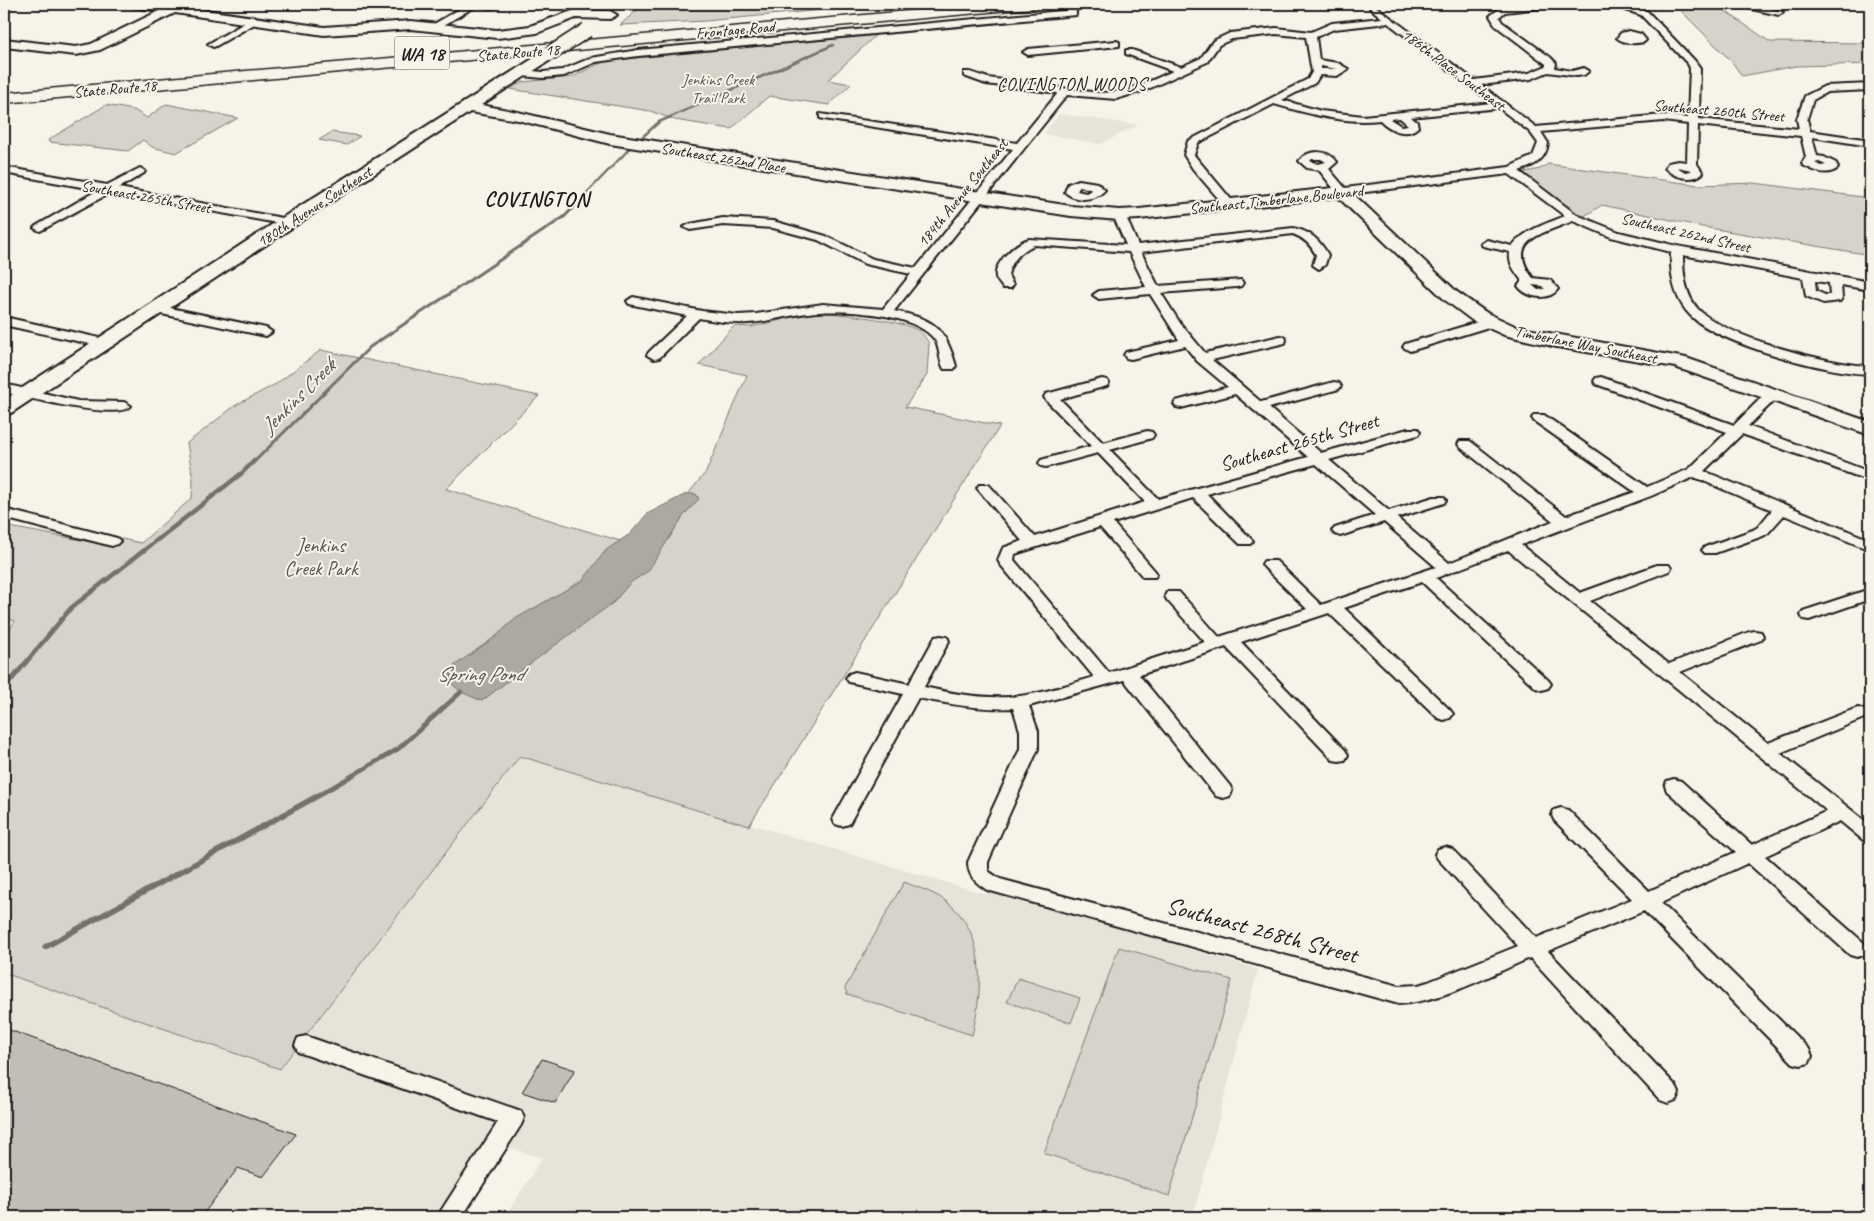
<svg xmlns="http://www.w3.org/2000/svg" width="1874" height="1221" font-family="Caveat,sans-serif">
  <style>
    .built { fill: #e6e3d9 }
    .green { fill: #d7d3cb; stroke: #7a7874 }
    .water { fill: #aca9a2; stroke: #72716c }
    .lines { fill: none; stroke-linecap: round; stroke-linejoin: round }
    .stream-far3 { stroke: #72716c; stroke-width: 2.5 }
    .stream-far2 { stroke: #72716c; stroke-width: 3 }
    .stream-far1 { stroke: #72716c; stroke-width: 4.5 }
    .stream { stroke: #72716c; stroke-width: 5.5 }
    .building { fill: #c0beb5; stroke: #1c1c1c }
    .street-casing { stroke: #1c1c1c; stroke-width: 4 }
    .secondary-casing { stroke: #1c1c1c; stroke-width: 4 }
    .highway-casing { stroke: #1c1c1c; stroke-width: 3 }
    .street { fill: #f7f3e8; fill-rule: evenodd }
    .secondary { fill: #f7f3e8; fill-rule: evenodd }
    .highway { fill: #f7f3e8; fill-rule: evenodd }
    .secondary-bridge-casing { stroke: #1c1c1c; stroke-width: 17; stroke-linecap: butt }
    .secondary-bridge { stroke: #f7f3e8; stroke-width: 14 }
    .labels { text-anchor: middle; stroke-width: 4; stroke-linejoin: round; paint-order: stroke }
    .far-street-label { font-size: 16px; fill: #1c1c1c; stroke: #f7f3e8 }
    .far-park-label { font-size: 16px; fill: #545351; stroke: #f7f3e8 }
    .far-neighbourhood-label { font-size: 18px; letter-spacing: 1px; fill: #1c1c1c; stroke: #f7f3e8 }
    .shield { fill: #f7f3e8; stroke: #5e5c59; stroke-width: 1 }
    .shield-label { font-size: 19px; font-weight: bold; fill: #1c1c1c }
    .street-label { font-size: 20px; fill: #1c1c1c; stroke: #f7f3e8 }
    .park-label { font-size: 20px; fill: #545351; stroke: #f7f3e8 }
    .far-district-label { font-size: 21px; font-weight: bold; letter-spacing: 1px; fill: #1c1c1c; stroke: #f7f3e8 }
    .water-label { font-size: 21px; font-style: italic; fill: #565452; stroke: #f7f3e8 }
    .near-street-label { font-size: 24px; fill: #1c1c1c; stroke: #f7f3e8 }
  </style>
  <rect width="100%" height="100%" fill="#f7f3e8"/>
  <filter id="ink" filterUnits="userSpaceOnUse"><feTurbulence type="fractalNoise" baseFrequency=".02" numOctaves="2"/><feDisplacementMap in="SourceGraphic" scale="10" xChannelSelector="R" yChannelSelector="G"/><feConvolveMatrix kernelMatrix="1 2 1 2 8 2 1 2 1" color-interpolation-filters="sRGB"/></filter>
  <g filter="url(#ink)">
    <path class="built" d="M1059,114L1138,125L1101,144L1044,134Z
      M521,756L988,895L991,891L1258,969L1193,1217H505L542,1158L486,1140L434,1217H4V973L281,1069Z"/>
    <path class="green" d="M644,4H886L705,21L620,25Z
      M1674,4H1715L1770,42L1870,43V64L1796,66L1742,76L1732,62Z
      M876,35L828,80L851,84L829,105L769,96L731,129L675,120L650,111L510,89L522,82L572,77L605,61Z
      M166,104L238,118L176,153L152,147L143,140L128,151L49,142L48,140L106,105L134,110L147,118Z
      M332,132L360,136L347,145L319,140Z
      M1548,164L1698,185L1754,183L1870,198V255L1703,227L1602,205L1583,217L1521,173L1540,169Z
      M815,312C836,313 903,320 919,331C923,333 926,339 929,343L927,375L905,407L1000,426L749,826L520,756L280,1069L4,973V639L15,621L4,618V526L108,545L117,538L141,543L192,498L193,480L187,443L236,405L276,384L321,350L539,396L446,489L644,548L706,472L747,375L699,365L734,326L751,327Z
      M904,882C914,886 926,890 936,895C987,922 984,987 972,1035L847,994L845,988Z
      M1119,947L1232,980L1169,1196L1044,1153Z
      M1018,978L1080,998L1071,1023L1007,1002Z"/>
    <path class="water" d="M686,494H696L699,499L684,515L648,571L630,583L614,602L531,663L482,701L461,692L450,682L451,668L495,637L515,619L583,580L606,550L630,534L647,514Z"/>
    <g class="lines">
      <path class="stream-far3" d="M639,140L659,122L833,45
        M577,203L632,146"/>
      <path class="stream-far2" d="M253,463L370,347L564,217L579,202"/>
      <path class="stream-far1" d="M4,689L71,608L242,473L254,461
        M319,795L398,749L461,692"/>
      <path class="stream" d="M45,947L321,794"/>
    </g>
    <path class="building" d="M4,1028L296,1134L263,1177L238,1168L201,1217H4Z
      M542,1059L575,1070L555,1103L522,1092Z"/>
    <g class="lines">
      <defs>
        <path id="street" d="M468,4L497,5L493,8L476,6L437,29H431L429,27Z
          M1531,4H1553L1549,7L1505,12L1499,17L1502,22L1550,57L1556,63L1555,68L1572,71L1584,68L1589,71L1584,75L1577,76L1548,72L1531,79L1481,85L1536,127L1663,115L1688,118L1690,68L1688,64L1641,15L1614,6L1613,4H1625L1647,11L1695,61L1700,68L1699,119L1799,129L1797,119L1805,96L1825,86L1870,84V90L1827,92L1813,100L1807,119L1810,131L1870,140V146L1812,137L1817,156L1824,157L1836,163L1838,168C1828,177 1814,171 1803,165L1802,163L1806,157L1801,136L1698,125L1697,164L1703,173C1693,182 1674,178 1665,168L1668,163L1678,161L1687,162L1688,124L1663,121L1541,132L1548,143C1546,160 1534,166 1519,171L1577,215L1619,232L1677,246L1870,282V290L1841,285L1842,298L1840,301L1823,303L1806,296L1803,278L1683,255C1683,274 1685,294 1698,309C1724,337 1831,365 1870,366V374C1830,374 1719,344 1691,316C1674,299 1670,275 1671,252L1611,237L1573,221C1544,233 1504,240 1533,278L1550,280L1558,289C1548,302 1527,298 1518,286L1522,281C1516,272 1508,264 1510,252L1483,246L1481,244L1487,240L1512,246C1526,229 1546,224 1565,216L1509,174L1342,195L1338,194L1319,170L1307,168L1299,161C1308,149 1328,149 1337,162L1329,169L1345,188L1509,167L1533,156L1538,143L1530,132L1499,108L1411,117L1417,122L1418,127C1406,138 1390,130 1380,120C1343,124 1309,114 1274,104L1198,143L1194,155L1234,203L1232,205H1224L1193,169L1184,155L1188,141L1308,79L1312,72L1306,37L1276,34L1232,39L1219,45L1207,62L1146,90L1116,99L1067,95L894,311C934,319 945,327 956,366L954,369H944C939,360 940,349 935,340C915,312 839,309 808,313C788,315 768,322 748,323C732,324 715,321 699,318L659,358L654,359L647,355L649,352L687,316L629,304L627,301L633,297L702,311L738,315L756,314L823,304L883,309L911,274L865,264L818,240L773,228L723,225L690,230L684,227L690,224L723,218L773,221L826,236L873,259L916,268L1013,149L824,119L820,118V114L1017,143L1058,93L986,84L964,76V72H970L988,78L1099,93C1126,93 1149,82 1173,71L1126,54V50H1132L1181,67L1201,58L1213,41L1230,33L1276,28L1311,32L1332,23L1382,18L1370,8L1374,5L1474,80L1529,73L1546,66V64L1496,26L1490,16L1500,8ZM1388,23L1492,103L1363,116L1321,111L1282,100L1315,83L1320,75L1337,76L1348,69L1338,63L1319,60L1316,37L1334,29ZM1321,66L1336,69H1321ZM1400,118L1408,125L1401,126L1390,119ZM1312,159H1321L1326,162L1318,164L1310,161ZM1819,162L1826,165L1821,166L1815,163ZM1677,167L1691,170V171L1685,172ZM1815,281L1829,283L1830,295H1825L1816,291ZM1532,285L1542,286L1545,289L1538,290Z
          M1737,4H1752L1783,12L1779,15L1738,6Z
          M1073,10L1076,11V15L638,56L596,62L564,76L543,78L522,76L517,73L522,70L543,72L562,70L591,58L638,50Z
          M253,18L258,21L256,23L216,46L213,47L208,44Z
          M1629,31L1641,34L1646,40L1644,42C1635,44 1625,44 1617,38L1621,33Z
          M1116,41L1119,42V46L1028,55L1023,52L1028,49Z
          M4,167L107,185L140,168L145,171L144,173L119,188L288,219L294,222L288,225L110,193L40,231L34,228L36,226L98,190L4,173Z
          M1079,180L1097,183L1105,190C1095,201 1076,202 1065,192L1068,184ZM1080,186L1092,190L1086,193L1077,191Z
          M1119,212L1125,215L1138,245L1293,228C1310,231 1320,240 1328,255L1325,265L1319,269L1313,265L1316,255C1311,245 1304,238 1293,234L1141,252L1158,286L1241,280L1243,283L1241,286L1237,287L1161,293L1180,323L1205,353L1280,336L1285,337L1286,340L1285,343L1212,360L1261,402L1334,382L1339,383L1341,386L1339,389L1269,408L1321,453L1408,429H1418L1420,432L1418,435L1329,460L1389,511L1434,497H1444L1446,500L1444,503L1397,518L1449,563L1553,521L1460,447L1458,444L1460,441H1470L1566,516L1635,492L1534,421L1532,418L1534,415H1544L1647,487L1689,469L1727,432L1596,384L1594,381L1596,378L1601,377L1734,425L1768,391H1778L1780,394L1778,397L1748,426L1870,472V481L1742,434L1704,471L1870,540V550L1784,515L1768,533L1763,536L1715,553H1705L1702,550L1705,547L1753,530L1758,527L1772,510L1694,477L1651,496L1521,545L1580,593L1657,565H1669L1671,568L1669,571L1590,601L1669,664L1749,632L1755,631L1761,632L1763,636L1761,640L1680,672L1768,743L1852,710L1858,708L1864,710L1867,714L1864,718L1780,753L1870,825V842L1863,840L1840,821L1765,856L1864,943L1867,949L1864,955L1857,957L1850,955L1748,863L1661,903L1809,1049L1812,1056L1809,1063L1801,1065L1793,1063L1644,911L1548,951L1676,1086L1679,1093L1676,1100L1668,1103L1660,1100L1530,958C1488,976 1444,1001 1399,1004L987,890C976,883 968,876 968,862L1020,749V731L1013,708C982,710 948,704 918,698L849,824L842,826L835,824L833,819L903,694L849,682L846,678L849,674L855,672L909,684L935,637L941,636L947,637L949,641L924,687C954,694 989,700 1020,696C1045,693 1070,684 1094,677L1000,564L998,560L1003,548L1022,541L977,488L979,485H989L1035,537L1145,502L1098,453L1046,467L1041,466L1039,463L1041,460L1091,446L1046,400L1044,397L1046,394L1102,379L1107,380L1109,383L1107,386L1060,399L1103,443L1147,431L1152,432L1154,435L1152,438L1110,450L1158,499L1308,457L1235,394L1181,408L1176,407L1174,404L1176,401L1228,387L1197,361L1185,346L1131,359L1126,358L1124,355L1126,352L1179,340L1150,294L1099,299L1093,295L1099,291L1146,287L1129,252L1034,245C1021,251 1011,261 1008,275L1013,285L1011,288H1003C1001,285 997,281 996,277C993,263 1017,242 1029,239L1126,245L1113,215ZM1316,464L1375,515L1335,528L1332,531L1335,534L1340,536L1384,522L1436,567L1321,605L1276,561H1264L1262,564L1264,567L1307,609L1219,637L1179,592H1167L1165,596L1167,600L1205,642L1109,673L1014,560L1015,554L1100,527L1143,577H1155L1157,574L1155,571L1113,523L1193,498L1240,544H1250L1253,541L1250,538L1207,494ZM1508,550L1827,811L1752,845L1681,781L1674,779L1667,781L1665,786L1667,791L1736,852L1649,891L1568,810L1561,808L1554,810L1552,815L1554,820L1632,899L1536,938L1452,849L1445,847L1438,849L1435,854L1438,859L1518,946L1428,982L1418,985L1399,986L1000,879L988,871V862L1038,749V731L1029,706L1124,680L1216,796L1223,798L1230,796L1232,791L1230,786L1139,675L1226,647L1333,760L1339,761L1345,760L1348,755L1345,750L1241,642L1329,613L1438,718L1444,720L1450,718L1453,714L1450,710L1344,608L1422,582L1536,688L1542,690L1548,688L1551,684L1548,680L1436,578Z
          M156,305L266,328L272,332L266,336L152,312L150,309L152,306Z
          M4,317L104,339L110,343L104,347L4,325Z
          M1491,318L1497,322L1495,325L1410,351L1403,347L1405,344Z
          M4,384L78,401L124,402L131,406C118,421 24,397 4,392Z
          M4,509L117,538L120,541L117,544L112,546L4,518Z
          M1870,589V599L1809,620L1803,619L1801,615L1803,611Z
          M306,1036L521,1111L524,1118L521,1125L462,1217H437L498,1122L298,1052L295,1045L298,1038Z"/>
        <path id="secondary" d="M132,4H163L324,27L411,21L497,30L530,26L575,10L610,11L617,15L610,19L576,18L537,33L497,38L411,29L324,35L175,13L100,50L76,55L4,47V39L76,47L91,44L159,11L133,7Z
          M550,50L555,51L557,54L555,57L481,105L518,112L610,134L1071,206L1119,210L1139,209L1342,187L1348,189L1457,292L1487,313L1517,327L1686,358L1870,422V435L1675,367L1557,347L1504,335L1473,321L1445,300L1338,197L1139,219L1119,220L1071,216L610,144L518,120L470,112L314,213L11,413L4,415V400L302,205L545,51Z"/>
        <path id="highway" d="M986,4H1040L1038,7L1033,8L4,103V93Z"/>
      </defs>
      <use href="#street" class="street-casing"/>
      <use href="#secondary" class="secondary-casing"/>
      <use href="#highway" class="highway-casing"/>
      <use href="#street" class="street"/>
      <use href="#secondary" class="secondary"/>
      <use href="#highway" class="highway"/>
      <defs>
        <path id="secondary-bridge" d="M550,54L587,30"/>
      </defs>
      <use href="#secondary-bridge" class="secondary-bridge-casing"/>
      <use href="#secondary-bridge" class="secondary-bridge"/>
    </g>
  </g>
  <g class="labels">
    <g class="far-street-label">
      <text transform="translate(735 29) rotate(-5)" y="6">Frontage Road</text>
      <text transform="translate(518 52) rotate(-5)" y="6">State Route 18</text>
      <text transform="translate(1454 69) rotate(37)" y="6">186th Place Southeast</text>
      <text transform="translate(115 88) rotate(-5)" y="6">State Route 18</text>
      <text transform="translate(1719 110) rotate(5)" y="6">Southeast 260th Street</text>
      <text transform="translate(723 157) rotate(9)" y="6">Southeast 262nd Place</text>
      <text transform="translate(962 192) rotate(-51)" y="6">184th Avenue Southeast</text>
      <text transform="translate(146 196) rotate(10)" y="6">Southeast 265th Street</text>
      <text transform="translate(1276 199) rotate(-6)" y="6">Southeast Timberlane Boulevard</text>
      <text transform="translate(314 206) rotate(-33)" y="6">180th Avenue Southeast</text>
      <text transform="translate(1686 232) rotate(13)" y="6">Southeast 262nd Street</text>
      <text transform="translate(1586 344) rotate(11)" y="6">Timberlane Way Southeast</text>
    </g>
    <g class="far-park-label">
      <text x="718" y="85">Jenkins Creek<tspan x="718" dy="18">Trail Park</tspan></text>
    </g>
    <g class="far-neighbourhood-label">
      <text x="1072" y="90">COVINGTON WOODS</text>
    </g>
    <rect class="shield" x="394.5" y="36.5" width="55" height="33" rx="4"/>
    <g class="shield-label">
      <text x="422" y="60">WA 18</text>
    </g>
    <g class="street-label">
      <text transform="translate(1299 442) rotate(-16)" y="7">Southeast 265th Street</text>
    </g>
    <g class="park-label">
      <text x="321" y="552">Jenkins<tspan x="321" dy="23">Creek Park</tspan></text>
    </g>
    <g class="far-district-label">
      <text x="537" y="206">COVINGTON</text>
    </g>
    <g class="water-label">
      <text transform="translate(298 396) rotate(-45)" y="7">Jenkins Creek</text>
      <text x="480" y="681">Spring Pond</text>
    </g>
    <g class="near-street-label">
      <text transform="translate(1262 930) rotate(15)" y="8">Southeast 268th Street</text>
    </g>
  </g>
  <rect width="1874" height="1221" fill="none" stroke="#f7f3e8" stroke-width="20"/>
  <rect x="10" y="10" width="1854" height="1201" fill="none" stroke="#1c1c1c" stroke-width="2" filter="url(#ink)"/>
</svg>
